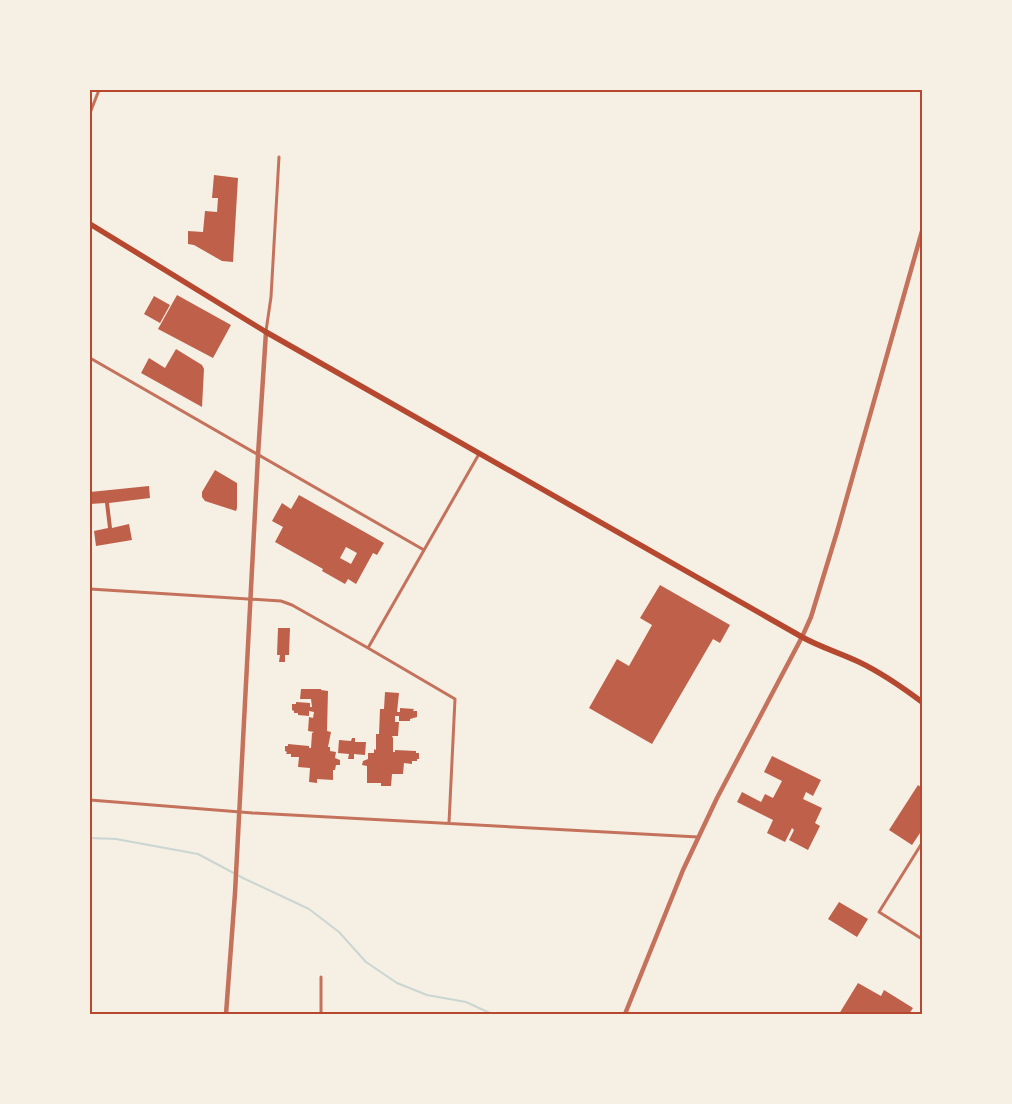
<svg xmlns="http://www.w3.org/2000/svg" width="1012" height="1104" font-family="'Fira Sans Condensed',sans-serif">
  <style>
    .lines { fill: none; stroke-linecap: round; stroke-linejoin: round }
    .stream { stroke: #c9d6d2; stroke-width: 2 }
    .building { fill: #bf614a; fill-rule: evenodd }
    .minor { stroke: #c5725c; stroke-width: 3 }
    .tertiary { stroke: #c5725c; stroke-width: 4.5 }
    .primary { stroke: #b5482f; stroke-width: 5.5 }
    .neatline { fill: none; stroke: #b5482f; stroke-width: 2 }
  </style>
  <rect width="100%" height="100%" fill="#f6efe4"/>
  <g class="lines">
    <path class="stream" d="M90,838L116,839L198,854L243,878L309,909L339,932L366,962L397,983L427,995L466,1002L492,1014"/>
  </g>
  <path class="building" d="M214,175L238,178L233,262L222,261L194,245L188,244V231L203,232L205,211L217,212L218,198H212Z
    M177,295L231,325L213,358L158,329Z
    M154,296L170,305L160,323L144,314Z
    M176,349L202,365L204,369L202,407L141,373L149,358L165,368Z
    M215,470L237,483V508L236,511L205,501L202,497V492Z
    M149,486L150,498L109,503L112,528L129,524L132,540L96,546L94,531L108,528L105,503L90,504V492Z
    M299,495L384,543L377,555L373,553L356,584L348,579L345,584L322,571L323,569L275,542L283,527L272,521L282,503L291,509ZM346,547L357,553L351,564L340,558Z
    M660,585L730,625L720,643L713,639L652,744L589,708L617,659L629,666L652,625L640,618Z
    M278,628H290L289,655H285V662H279L280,655H277Z
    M301,689H321V690L328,691L327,731L331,732L328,747H330V751L336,752L335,758L340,760V765H336L335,770H333V780L317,779V783L309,782L310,768L298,767L299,757H291V754H286L287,752L285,751V746H288V744L309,746V748H311L312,733L314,732L308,731L309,717L313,718L314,712L309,711V716L298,715V713H294V711L292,710V704H296V702L310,703V707H312L311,699H300Z
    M385,692L399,693L397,712H400V708L414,709L413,711H417V717L410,719V721H399V716H395V722H399L398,736H392L393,738V752H395V750L416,751V753H419V759H417V761H412V764L404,763L403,774H392L391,786H381V783H367V766L362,765L363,761L368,759V753H374V749L376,750V734H379L380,709H384Z
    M352,738H355V742H366L365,755L354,754V759H348L349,754L338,753L339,740L351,741Z
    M772,756L821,780L813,796L806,792L803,799L822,808L815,823L820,826L808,850L789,840L794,830L792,828L785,842L767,833L773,820L737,802L742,792L761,802L765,794L773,798L782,781L764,772Z
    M918,785L922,788V830L912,845L889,830Z
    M839,902L868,919L857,937L828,919Z
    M858,983L881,996L884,990L913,1008L909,1014H839Z"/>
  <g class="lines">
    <path class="minor" d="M90,113L99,90
      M266,331L271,297L279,157
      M90,358L424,550
      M90,589L281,601L292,605L368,648L479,454
      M368,648L455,699L449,823
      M90,800L253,813L698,837
      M922,843L879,912L922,939
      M321,977V1014"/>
    <path class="tertiary" d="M226,1014L235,893L258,455L266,332
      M625,1014L683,870L717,798L802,637L811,617L837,532L922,231"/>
    <path class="primary" d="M90,224L266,332L802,637C820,647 840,653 859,662C882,673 902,687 922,702"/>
  </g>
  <rect width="1012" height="1104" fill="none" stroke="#f6efe4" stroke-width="182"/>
  <rect x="91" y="91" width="830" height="922" class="neatline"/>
</svg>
